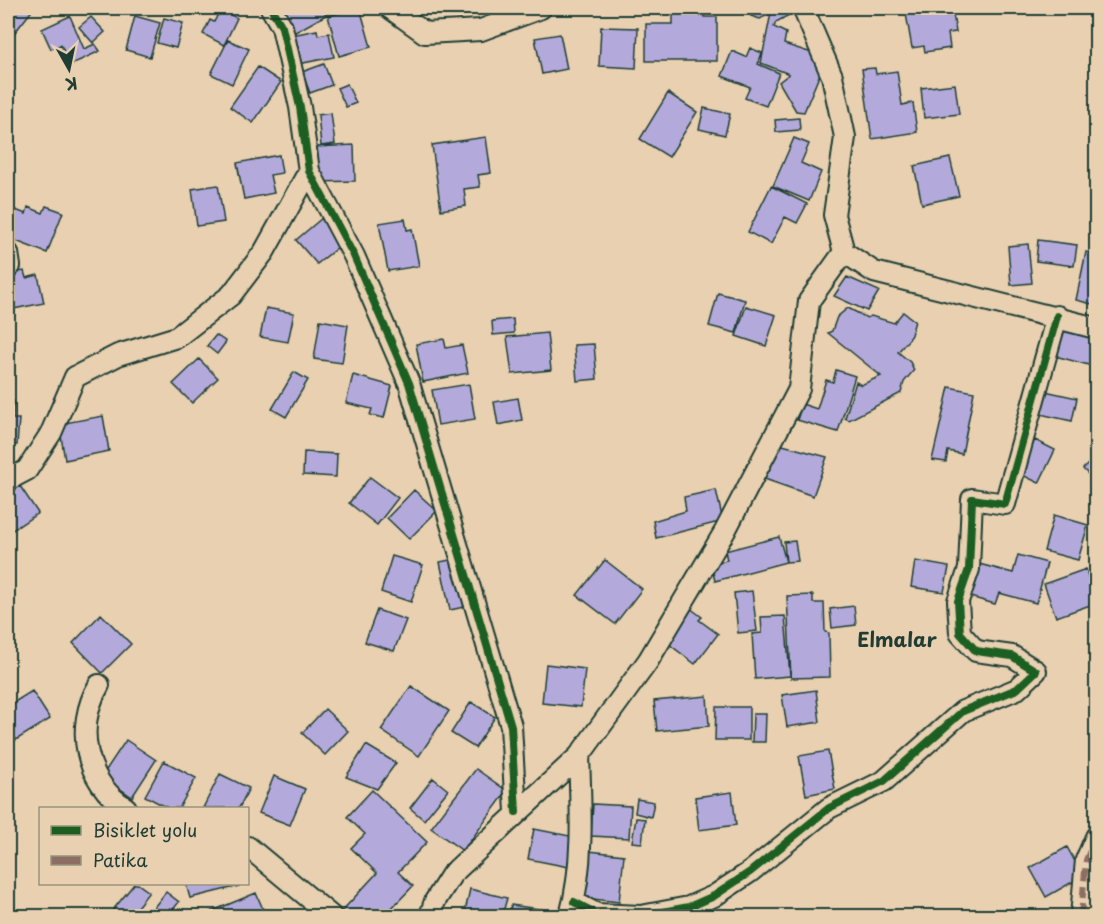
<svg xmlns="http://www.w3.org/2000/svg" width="1104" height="924" font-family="'Playpen Sans',sans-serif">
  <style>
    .building { fill: #b3aadb; stroke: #1f3d34; stroke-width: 1.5 }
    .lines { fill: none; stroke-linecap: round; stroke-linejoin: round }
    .minor-casing { stroke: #1f3d34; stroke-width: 24 }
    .minor { stroke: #e8d0b0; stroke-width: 20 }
    .quiet { stroke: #8d6e63; stroke-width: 6; stroke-dasharray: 12 6; stroke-linecap: butt }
    .cycleway-casing { stroke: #e8d0b0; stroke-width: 11 }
    .cycleway { stroke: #1b5e20; stroke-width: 8 }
    .labels { text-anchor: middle; stroke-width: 4.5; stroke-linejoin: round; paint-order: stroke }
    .quarter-label { font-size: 20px; font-weight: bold; fill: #1f3d34; stroke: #e8d0b0 }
  </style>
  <rect width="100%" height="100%" fill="#e8d0b0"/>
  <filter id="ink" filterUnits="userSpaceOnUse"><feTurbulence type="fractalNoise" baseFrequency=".0167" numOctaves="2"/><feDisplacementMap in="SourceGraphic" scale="12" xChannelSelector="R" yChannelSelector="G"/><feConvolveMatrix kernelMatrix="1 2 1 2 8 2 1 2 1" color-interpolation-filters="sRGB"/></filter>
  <g filter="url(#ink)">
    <path class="building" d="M8,8H34L8,41Z
      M277,8H322L326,15L292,34Z
      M360,8L371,47L339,56L328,16Z
      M673,8H704V17H717V61H646V24H673Z
      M755,8L800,9L776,22L774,27L786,33L784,44L818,55L816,65L825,67L828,71L819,76L804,112L796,111L779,82L789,74L761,63L771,13L760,19L751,16Z
      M905,8H952L956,32L948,33L950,48L925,52L924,46L912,48Z
      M220,10L237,18L224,45L203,34L210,20L214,22Z
      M70,16L84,49L95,44L100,51L70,65L61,45L51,49L42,29Z
      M135,16L160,23L150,57L126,50Z
      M91,17L105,32L93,43L79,27Z
      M164,18L183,23L176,48L157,43Z
      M601,27L638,28L636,68L599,66Z
      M317,30L318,35L329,33L334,57L298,64L292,35Z
      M560,34L567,69L542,74L535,38Z
      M228,40L249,49L232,84L211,74Z
      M750,48L762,53L758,64L779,73L766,106L745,98L750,87L722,76L732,51L746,57Z
      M324,64L332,85L310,93L302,72Z
      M258,67L281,82L253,123L230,107Z
      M875,68L876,74L897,71L902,105L913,103L917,132L872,139L862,69Z
      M347,84L356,103L346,107L337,88Z
      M955,84L959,114L924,118L921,88Z
      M668,93L697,112L669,157L640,139Z
      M704,108L730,114L725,135L699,129Z
      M331,113L335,144L321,146L318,115Z
      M799,118L800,130L776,132L775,120Z
      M486,137L491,173L478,175L480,187L464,189L466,206L441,210L432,145Z
      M794,138L809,144L801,163L821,172L809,201L773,186Z
      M354,145L355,181L317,182L316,147Z
      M279,155L282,173L270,175L274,193L244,199L237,163Z
      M950,158L959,196L922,204L914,166Z
      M218,185L224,222L197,226L192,189Z
      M771,186L807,204L797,223L785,217L771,244L748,232Z
      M46,206L63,212L47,253L8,238V207L26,214L28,207L43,213Z
      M322,218L343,243L317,264L296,240Z
      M405,219L407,230L412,229L419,266L388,271L379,223Z
      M1038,240L1077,245L1074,266L1036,261Z
      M1028,244L1032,283L1011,285L1008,246Z
      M1086,252L1096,255V305L1076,300Z
      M24,271L26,278L38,275L44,303L13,309L8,274Z
      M847,277L879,291L867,311L834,296Z
      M718,293L745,300L736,333L709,326Z
      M746,306L776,315L766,346L736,336Z
      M266,308L294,313L288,342L260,337Z
      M848,308L867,318L871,316L894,323L903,312L915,321L910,338L898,352L910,362L914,370L904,382L901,393L849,420L845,418L856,382L861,385L881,376L828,333L832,331L837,317Z
      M513,319L514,333L493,335L492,321Z
      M320,320L348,325L342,363L314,359Z
      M1065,329L1096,340V367L1055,356Z
      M547,333L551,370L512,374L507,337Z
      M216,335L226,342L217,354L207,346Z
      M444,339L446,348L462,345L468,373L423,382L416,344Z
      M594,344L597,379L577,381L574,345Z
      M199,359L218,378L192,403L173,384Z
      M836,370L855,376L838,432L797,420L802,404L817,409L826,380L833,382Z
      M294,372L308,380L286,417L272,409Z
      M353,375L392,386L384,418L370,415L372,409L346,403Z
      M469,384L475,419L438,425L432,390Z
      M949,387L974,392L962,454L948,451L946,462L932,460Z
      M1045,391L1077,398L1072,421L1040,414Z
      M518,398L522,420L498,425L494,402Z
      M8,400L14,401L13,419H19L17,445L8,444Z
      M103,416L109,451L65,460L59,424Z
      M1035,440L1055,450L1039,483L1018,473Z
      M775,443L827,457L813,496L759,477Z
      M304,452L337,454L336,477L303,475Z
      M1091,461L1096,466V471L1091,477L1083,469Z
      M370,477L398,498L377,525L349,503Z
      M20,486L38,513L8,533V495Z
      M414,490L437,511L409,539L387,518Z
      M716,490L723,521L656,538L653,521L686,511L684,497Z
      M1054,515L1088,525L1078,560L1044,551Z
      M779,537L786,562L715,581L711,564L727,560L725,551Z
      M795,541L798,561L786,562L784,542Z
      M1018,555L1047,563L1036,603L999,593L995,604L970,597L979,564L1013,573Z
      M392,556L423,565L411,602L381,592Z
      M455,559L464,607L450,610L440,562Z
      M605,560L642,589L615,624L577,595Z
      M915,561L949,567L944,592L911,587Z
      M1086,569L1096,603L1056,617L1044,584Z
      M752,591L757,631L738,633L734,593Z
      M813,595V603H824L825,632L829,633L830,677L791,678L787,596Z
      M854,606L856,625L832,628L830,609Z
      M690,608L702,617L699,620L718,634L695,664L665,641Z
      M377,610L406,620L394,651L365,642Z
      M101,614L131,644L102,673L73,643Z
      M785,616L790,676L755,679L752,634L762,633L761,617Z
      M546,664L585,669L581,707L542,703Z
      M411,686L449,711L419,756L381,730Z
      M816,690L820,722L787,727L782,695Z
      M32,691L50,719L16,740L8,725V706Z
      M707,696L709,726L657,731L654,701Z
      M471,702L495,717L475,748L451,733Z
      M716,707H749V740H715Z
      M325,709L348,731L325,755L302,733Z
      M753,714H766L765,742H752Z
      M126,740L156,760L132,797L102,776Z
      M366,745L396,763L377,789L346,777Z
      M828,751L835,789L806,795L799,756Z
      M164,761L196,778L179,808H168L145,796Z
      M476,769L507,791L463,851L431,828Z
      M220,774L249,788L239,808H203Z
      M274,776L305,789L290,825L259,813Z
      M433,778L448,790L424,820L410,808Z
      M372,790L427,842L398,872L413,886L384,916H345L341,912L377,873L351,848L365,834L347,817Z
      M732,792L736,825L699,830L695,797Z
      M637,799L654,802L651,817L635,813Z
      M593,804L631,806L629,838L591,836Z
      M636,818L645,819L642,843L632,842Z
      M534,829L575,837L569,867L528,859Z
      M1067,847L1083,876L1046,897L1030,868Z
      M589,851L624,855L619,902L584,898Z
      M134,884H138L149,892L130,916H108Z
      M186,884H238L239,886L190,898Z
      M470,889L507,898L502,916H464Z
      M166,892L179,902L168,916H147Z
      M256,893L266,916H212L210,912Z
      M511,905L545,910L544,916H509Z"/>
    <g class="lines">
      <defs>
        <path id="minor" d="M271,8L282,27L300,107L309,171L354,256L409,383L511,726L516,812
          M390,8L425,33L481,30L541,8
          M803,8L832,76L845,137L834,215L844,252L874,272L1096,328
          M8,253L10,266L8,268
          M8,480L27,470L51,433L75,377L118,355L177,337L231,295L264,252L309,171
          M99,685C74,727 85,782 126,808
          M248,847L331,916
          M574,902L597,914L641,916L689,907L714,896L750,872L829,808L884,781L963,711L1017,689L1036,671L1012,656L976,651L960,633L958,601L969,569L972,499L1005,504L1057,316
          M430,916L435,901L452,874L579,756L648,661L725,531L799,389L809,301L844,252
          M570,916C584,865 581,809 579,756
          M1081,916L1086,860L1096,837"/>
      </defs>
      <use href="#minor" class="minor-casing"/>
      <use href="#minor" class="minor"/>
      <path class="quiet" d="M1081,916L1086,860L1096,837"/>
      <defs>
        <path id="cycleway" d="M271,8L282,27L300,107L309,171L354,256L409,383L511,726L516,812
          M574,902L597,914L641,916L689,907L714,896L750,872L829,808L884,781L963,711L1017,689L1036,671L1012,656L976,651L960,633L958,601L969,569L972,499L1005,504L1057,316"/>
      </defs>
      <use href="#cycleway" class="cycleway-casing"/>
      <use href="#cycleway" class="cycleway"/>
    </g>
  </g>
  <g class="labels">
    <g class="quarter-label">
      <text x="897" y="647">Elmalar</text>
    </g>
  </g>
  <rect width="1104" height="924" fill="none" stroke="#e8d0b0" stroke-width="30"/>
  <rect x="15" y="15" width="1074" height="894" fill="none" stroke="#1f3d34" stroke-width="2" filter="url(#ink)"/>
  <rect x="39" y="807" width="210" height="78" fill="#e8d0b0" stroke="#98957e" stroke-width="1.5"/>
  <rect x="51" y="826" width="30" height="9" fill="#1b5e20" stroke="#98957e" stroke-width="1.5"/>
  <text x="93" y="837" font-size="18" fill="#1f3d34">Bisiklet yolu</text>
  <rect x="51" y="856" width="30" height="9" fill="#8d6e63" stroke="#98957e" stroke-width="1.5"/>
  <text x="93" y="867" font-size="18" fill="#1f3d34">Patika</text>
  <g transform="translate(69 69) rotate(171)" stroke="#e8d0b0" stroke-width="4.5" paint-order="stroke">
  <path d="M0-4.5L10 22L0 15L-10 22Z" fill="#1f3d34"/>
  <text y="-9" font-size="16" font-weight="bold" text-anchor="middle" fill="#1f3d34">K</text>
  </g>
</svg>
